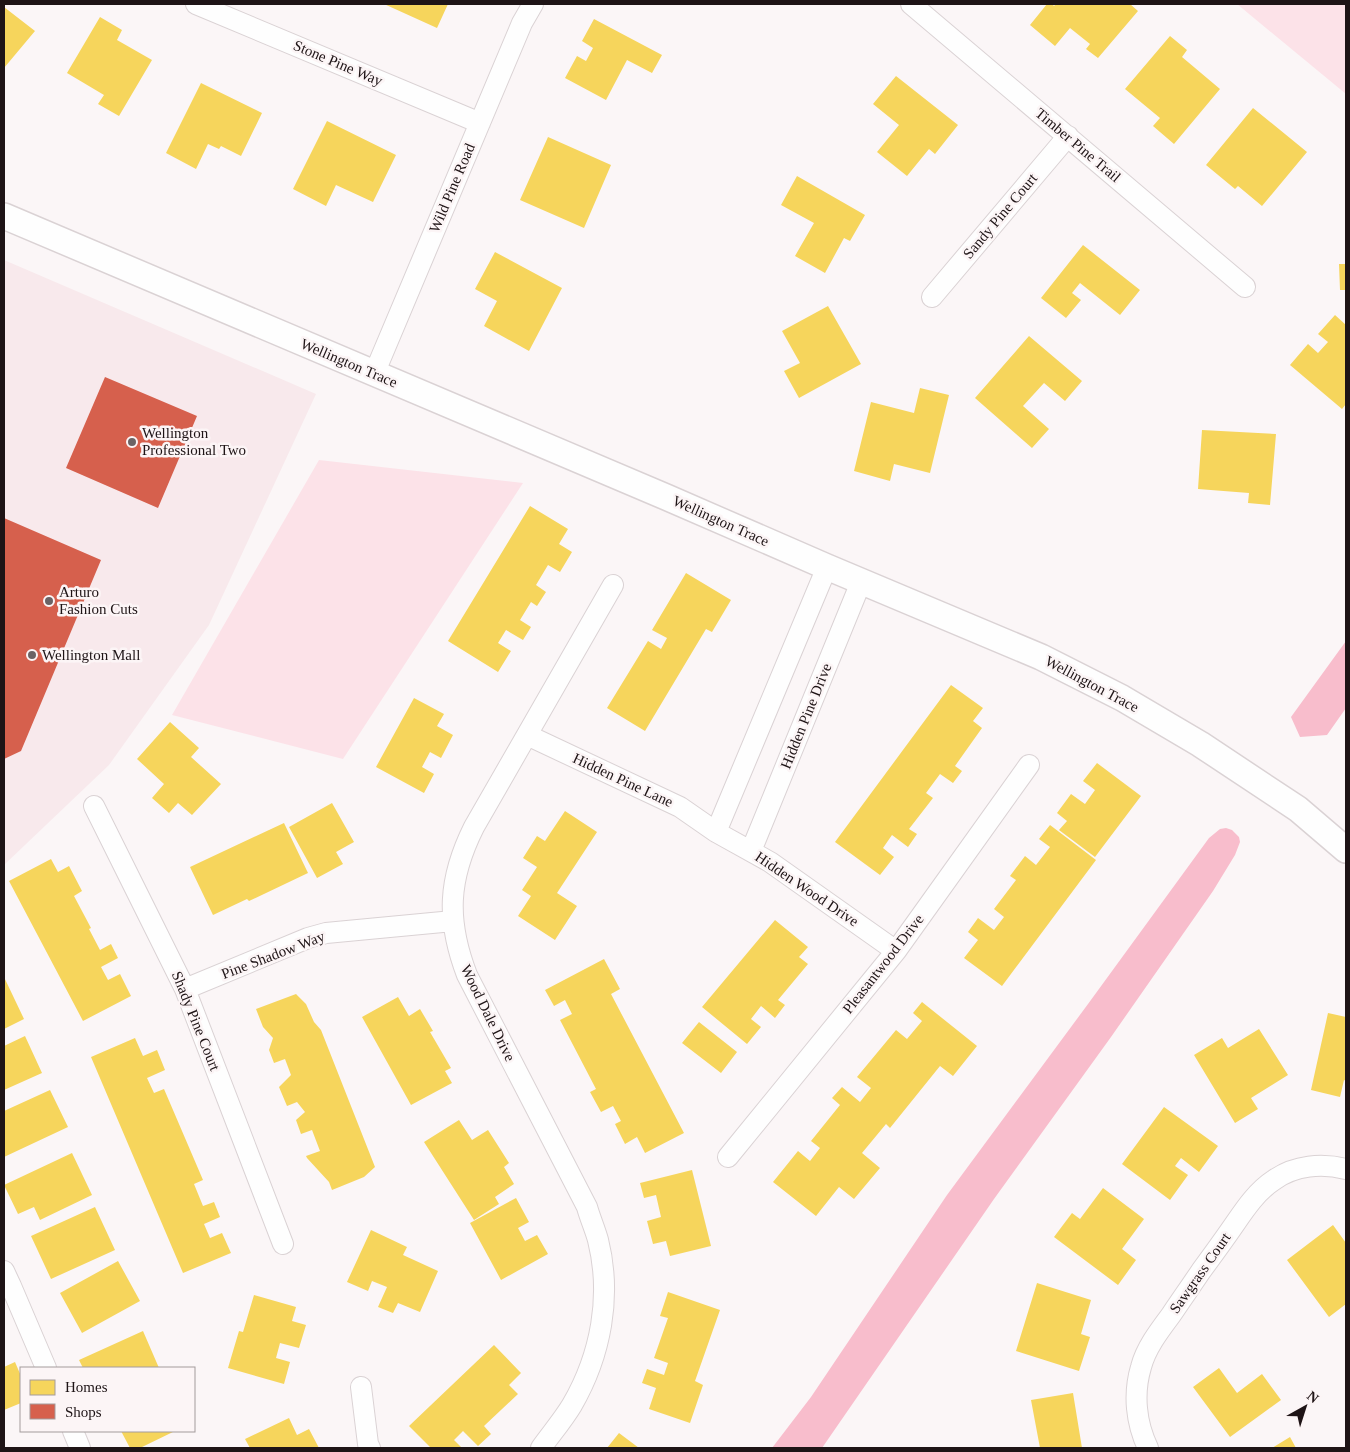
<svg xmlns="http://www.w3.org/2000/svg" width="1350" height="1452" font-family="Georgia,serif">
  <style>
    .built { fill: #f8e9ec }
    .green { fill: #fce2e8 }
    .water { fill: #f8bdcc }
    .homes { fill: #f6d55c }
    .shops { fill: #d6604d }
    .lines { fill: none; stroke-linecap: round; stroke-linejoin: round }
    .minor-casing { stroke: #dad2d4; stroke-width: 22 }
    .tertiary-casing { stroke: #dad2d4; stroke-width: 28 }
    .minor { stroke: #fefefe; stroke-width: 20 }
    .tertiary { stroke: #fefefe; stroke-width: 25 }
    .poi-dot { fill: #6b6365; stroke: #fcf5f6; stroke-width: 2 }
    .labels { text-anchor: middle; stroke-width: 5; stroke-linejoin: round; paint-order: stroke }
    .street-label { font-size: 15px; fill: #1e1416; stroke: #fcf5f6 }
    .poi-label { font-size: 15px; fill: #1e1416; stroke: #fcf5f6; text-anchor: start }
  </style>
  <rect width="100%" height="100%" fill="#fbf6f7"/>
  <path class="built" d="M4,260L316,394L209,625L109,765L4,865Z"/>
  <path class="green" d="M1237,4H1346V94Z
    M319,460L523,483L343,759L172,715Z"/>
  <path class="water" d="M1346,641V708L1327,735L1300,737L1291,717Z
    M1226,828L1232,830L1239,837L1240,842L1235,855L1213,891L1111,1037L994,1199L822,1448H772L811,1397L947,1195L1088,1004L1209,838L1220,829Z"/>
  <path class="homes" d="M384,4H448L437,28Z
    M1047,4H1052L1054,6L1056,4H1130L1138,11L1098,58L1086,49L1090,44L1070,28L1055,46L1030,25Z
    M4,7L35,31L4,68Z
    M100,17L122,30L117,40L152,60L119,116L98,104L104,95L67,73Z
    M594,19L662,55L652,73L627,60L606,100L565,78L577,56L586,61L593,48L582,41Z
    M1170,36L1187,50L1182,57L1220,89L1174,144L1153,126L1160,118L1125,89Z
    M896,76L958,125L935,154L929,149L907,176L877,152L899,125L873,104Z
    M201,83L262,113L241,156L221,146L219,149L208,144L196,169L166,153Z
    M1253,108L1307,152L1262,206L1238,186L1235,189L1206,165Z
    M327,121L396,155L373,202L336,185L326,206L293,189Z
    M548,137L611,165L584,228L520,200Z
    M797,176L865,215L850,241L844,238L825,273L795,256L814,223L781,205Z
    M1083,245L1140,290L1120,315L1080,283L1072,293L1081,300L1066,318L1041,298Z
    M495,252L562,288L529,351L484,326L497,301L475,289Z
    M1339,264H1346V290H1340Z
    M828,306L861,364L799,398L784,371L800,363L782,331Z
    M1335,315L1346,325V404L1342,409L1290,365L1308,344L1318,353L1328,342L1318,334Z
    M1029,336L1082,381L1065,401L1044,383L1023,406L1049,429L1032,448L975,398Z
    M920,388L949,395L930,473L894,464L890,481L854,471L871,402L914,413Z
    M1202,430L1276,434L1270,505L1248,503L1249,493L1198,489Z
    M530,506L568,529L559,544L572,552L560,572L548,565L536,585L546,592L537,606L531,602L520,620L531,627L523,640L506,630L498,643L511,651L498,672L448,641Z
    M686,573L731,600L712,632L706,629L645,731L607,708L648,641L661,649L667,638L652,630Z
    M951,685L983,708L973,721L982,728L955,766L962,771L953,783L940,774L926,793L933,798L909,829L917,834L908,847L892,835L883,848L894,857L880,875L835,842Z
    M414,698L444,714L437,726L453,735L441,758L430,752L422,767L434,774L424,793L376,767Z
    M170,722L199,748L191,757L221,784L192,815L178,803L169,813L152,798L164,784L137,759Z
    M1097,763L1141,796L1095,857L1059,830L1067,821L1057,813L1071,794L1085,804L1095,790L1083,781Z
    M332,803L354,842L336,852L343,864L317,878L289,827Z
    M565,811L597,832L557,893L577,906L555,940L518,916L531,896L522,890L537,867L523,858L537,836L545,841Z
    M284,823L308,873L249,901L247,899L213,915L190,867Z
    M1050,825L1096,860L1002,986L964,958L978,940L968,932L978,918L994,930L1004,917L994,909L1016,880L1010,876L1025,856L1036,865L1050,847L1039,839Z
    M51,859L58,872L69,866L82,891L74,896L91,928L89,929L100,950L111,944L118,958L101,967L108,980L120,974L131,996L83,1021L9,881Z
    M775,920L808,947L799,957L808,964L778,1000L785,1005L775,1018L761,1006L751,1019L761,1027L747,1044L702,1007Z
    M604,959L620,989L611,994L684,1133L645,1153L637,1137L625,1144L615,1124L621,1121L613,1106L601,1112L590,1092L596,1089L560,1020L572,1014L565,1000L554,1006L545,990Z
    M4,977L24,1019L4,1029Z
    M296,994L306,1004L314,1022L321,1030L375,1167L364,1177L332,1190L329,1182L307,1158L306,1156L320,1151L312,1130L301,1134L296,1120L305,1112L297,1102L287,1106L279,1087L291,1075L285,1059L274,1063L269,1050L273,1038L263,1027L256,1009Z
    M398,997L409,1016L420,1009L433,1031L430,1032L451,1068L445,1071L452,1083L411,1105L362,1017Z
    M922,1002L977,1046L953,1076L940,1066L890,1128L886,1124L862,1153L880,1168L854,1199L839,1187L816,1216L773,1182L798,1151L810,1161L820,1148L811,1141L840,1105L832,1098L842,1087L860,1102L871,1088L857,1077L896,1030L907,1039L922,1021L913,1013Z
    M1328,1013L1346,1017V1081L1344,1080L1340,1097L1311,1090Z
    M699,1022L737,1052L721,1073L682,1043Z
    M1259,1029L1288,1075L1251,1098L1258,1109L1235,1123L1194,1055L1222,1038L1228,1048Z
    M25,1036L42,1073L4,1090V1046Z
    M135,1038L143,1056L157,1050L165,1070L147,1078L154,1093L164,1089L203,1180L194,1184L203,1206L214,1202L220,1217L204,1224L210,1238L222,1233L231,1253L183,1273L91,1057Z
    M50,1090L68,1127L4,1157V1111Z
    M1164,1107L1218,1146L1199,1172L1181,1158L1175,1166L1188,1175L1170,1200L1122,1164Z
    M459,1120L472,1140L488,1130L509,1163L504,1167L514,1184L495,1197L499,1204L474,1220L424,1142Z
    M72,1153L92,1195L40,1220L34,1207L18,1214L4,1185Z
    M692,1170L711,1246L670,1256L666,1241L653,1244L647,1221L661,1217L656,1195L644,1198L640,1183Z
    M1103,1188L1144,1219L1122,1249L1136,1260L1118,1285L1054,1237L1072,1213L1080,1219Z
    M516,1198L529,1222L518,1228L525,1241L537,1235L548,1254L501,1280L470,1223Z
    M95,1207L115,1250L51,1279L31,1236Z
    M1333,1225L1346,1243V1304L1329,1317L1287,1260Z
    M371,1230L407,1247L403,1255L438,1271L420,1312L398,1303L393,1313L378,1307L387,1287L372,1281L368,1291L347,1282Z
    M118,1261L140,1301L82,1333L60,1293Z
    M1037,1283L1091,1300L1081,1334L1090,1337L1079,1371L1016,1351Z
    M668,1292L720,1310L695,1381L703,1385L690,1423L649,1409L656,1388L642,1383L647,1369L664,1375L668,1363L654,1358L668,1318L660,1316Z
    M254,1295L296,1307L292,1321L306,1325L299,1348L280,1343L276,1358L290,1362L284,1384L228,1368L239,1331L243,1332Z
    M143,1331L159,1368H83L79,1360Z
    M494,1345L521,1373L509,1385L518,1394L484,1426L491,1434L478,1446L463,1431L454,1440L462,1448H431L409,1426Z
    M15,1362L21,1376V1403L4,1410V1367Z
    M1219,1368L1237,1393L1262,1374L1281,1400L1230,1437L1193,1387Z
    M1073,1393L1082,1448H1040L1031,1400Z
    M289,1418L297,1435L309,1429L319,1448H250L245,1439Z
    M121,1431H175L140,1448H130Z
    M619,1433L639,1448H607Z
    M1290,1437L1296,1448H1272Z"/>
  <path class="shops" d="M105,377L197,416L158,508L66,468Z
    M4,518L101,560L21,751L4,759Z"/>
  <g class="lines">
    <defs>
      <path id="minor" d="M196,4L480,123
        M911,4L1245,287
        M932,297L1068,136
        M374,374L522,23L533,4
        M527,735L680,807L716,832L770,862L896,951
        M94,806L185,989L283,1244
        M716,832L827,567
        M751,851L861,582
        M185,989L308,938L326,933L453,921
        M728,1157L896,951L1029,765
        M4,1271L11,1286L46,1368
        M361,1387L368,1444L370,1448
        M73,1431L80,1448
        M541,1448C551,1434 563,1420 572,1405C601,1355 612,1296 598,1240C595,1229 590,1218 587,1207L467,975C446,920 448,879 474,827L613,585
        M1148,1448C1136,1423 1133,1394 1141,1367C1146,1348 1159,1331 1171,1315C1181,1300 1191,1286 1201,1271C1212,1256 1223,1241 1234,1225C1245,1209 1257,1191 1274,1180C1295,1165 1322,1163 1346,1169"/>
      <path id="tertiary" d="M4,216L666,497L827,567L1041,657L1122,698L1200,744L1298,809L1346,850"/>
    </defs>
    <use href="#minor" class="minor-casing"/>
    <use href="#tertiary" class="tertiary-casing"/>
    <use href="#minor" class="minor"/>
    <use href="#tertiary" class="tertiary"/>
  </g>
  <g class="poi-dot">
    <circle cx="132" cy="442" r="5"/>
    <circle cx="49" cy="601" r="5"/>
    <circle cx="32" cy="655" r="5"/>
  </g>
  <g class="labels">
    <g class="street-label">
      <text transform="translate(338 63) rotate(23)" y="5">Stone Pine Way</text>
      <text transform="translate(1078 145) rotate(40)" y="5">Timber Pine Trail</text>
      <text transform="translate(452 188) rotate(-67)" y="5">Wild Pine Road</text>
      <text transform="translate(1000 216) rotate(-50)" y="5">Sandy Pine Court</text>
      <text transform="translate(349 363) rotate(23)" y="5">Wellington Trace</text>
      <text transform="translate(721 521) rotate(24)" y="5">Wellington Trace</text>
      <text transform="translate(1092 684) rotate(28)" y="5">Wellington Trace</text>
      <text transform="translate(806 716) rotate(-68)" y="5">Hidden Pine Drive</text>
      <text transform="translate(623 780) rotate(25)" y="5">Hidden Pine Lane</text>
      <text transform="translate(807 889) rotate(34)" y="5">Hidden Wood Drive</text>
      <text transform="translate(273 955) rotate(-21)" y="5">Pine Shadow Way</text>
      <text transform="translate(883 964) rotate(-52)" y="5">Pleasantwood Drive</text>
      <text transform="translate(488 1013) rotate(64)" y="5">Wood Dale Drive</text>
      <text transform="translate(196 1021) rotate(68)" y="5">Shady Pine Court</text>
      <text transform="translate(1200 1273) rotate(-55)" y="5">Sawgrass Court</text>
    </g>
    <g class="poi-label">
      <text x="142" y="438">Wellington<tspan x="142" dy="17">Professional Two</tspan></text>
      <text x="59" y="597">Arturo<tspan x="59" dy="17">Fashion Cuts</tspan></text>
      <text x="42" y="660">Wellington Mall</text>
    </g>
  </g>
  <rect width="1350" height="1452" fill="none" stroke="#1e1416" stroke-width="10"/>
  <rect x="20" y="1367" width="175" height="65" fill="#fcf5f6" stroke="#a39b9c"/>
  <rect x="30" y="1380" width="25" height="15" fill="#f6d55c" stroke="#a39b9c"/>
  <text x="65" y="1392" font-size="15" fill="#1e1416">Homes</text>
  <rect x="30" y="1404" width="25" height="15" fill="#d6604d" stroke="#a39b9c"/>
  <text x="65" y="1417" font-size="15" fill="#1e1416">Shops</text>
  <g transform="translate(1305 1407) rotate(39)" stroke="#fcf5f6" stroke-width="4" paint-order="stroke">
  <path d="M0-4L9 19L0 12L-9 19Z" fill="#1e1416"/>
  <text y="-8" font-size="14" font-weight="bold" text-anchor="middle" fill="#1e1416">N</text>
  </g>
</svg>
